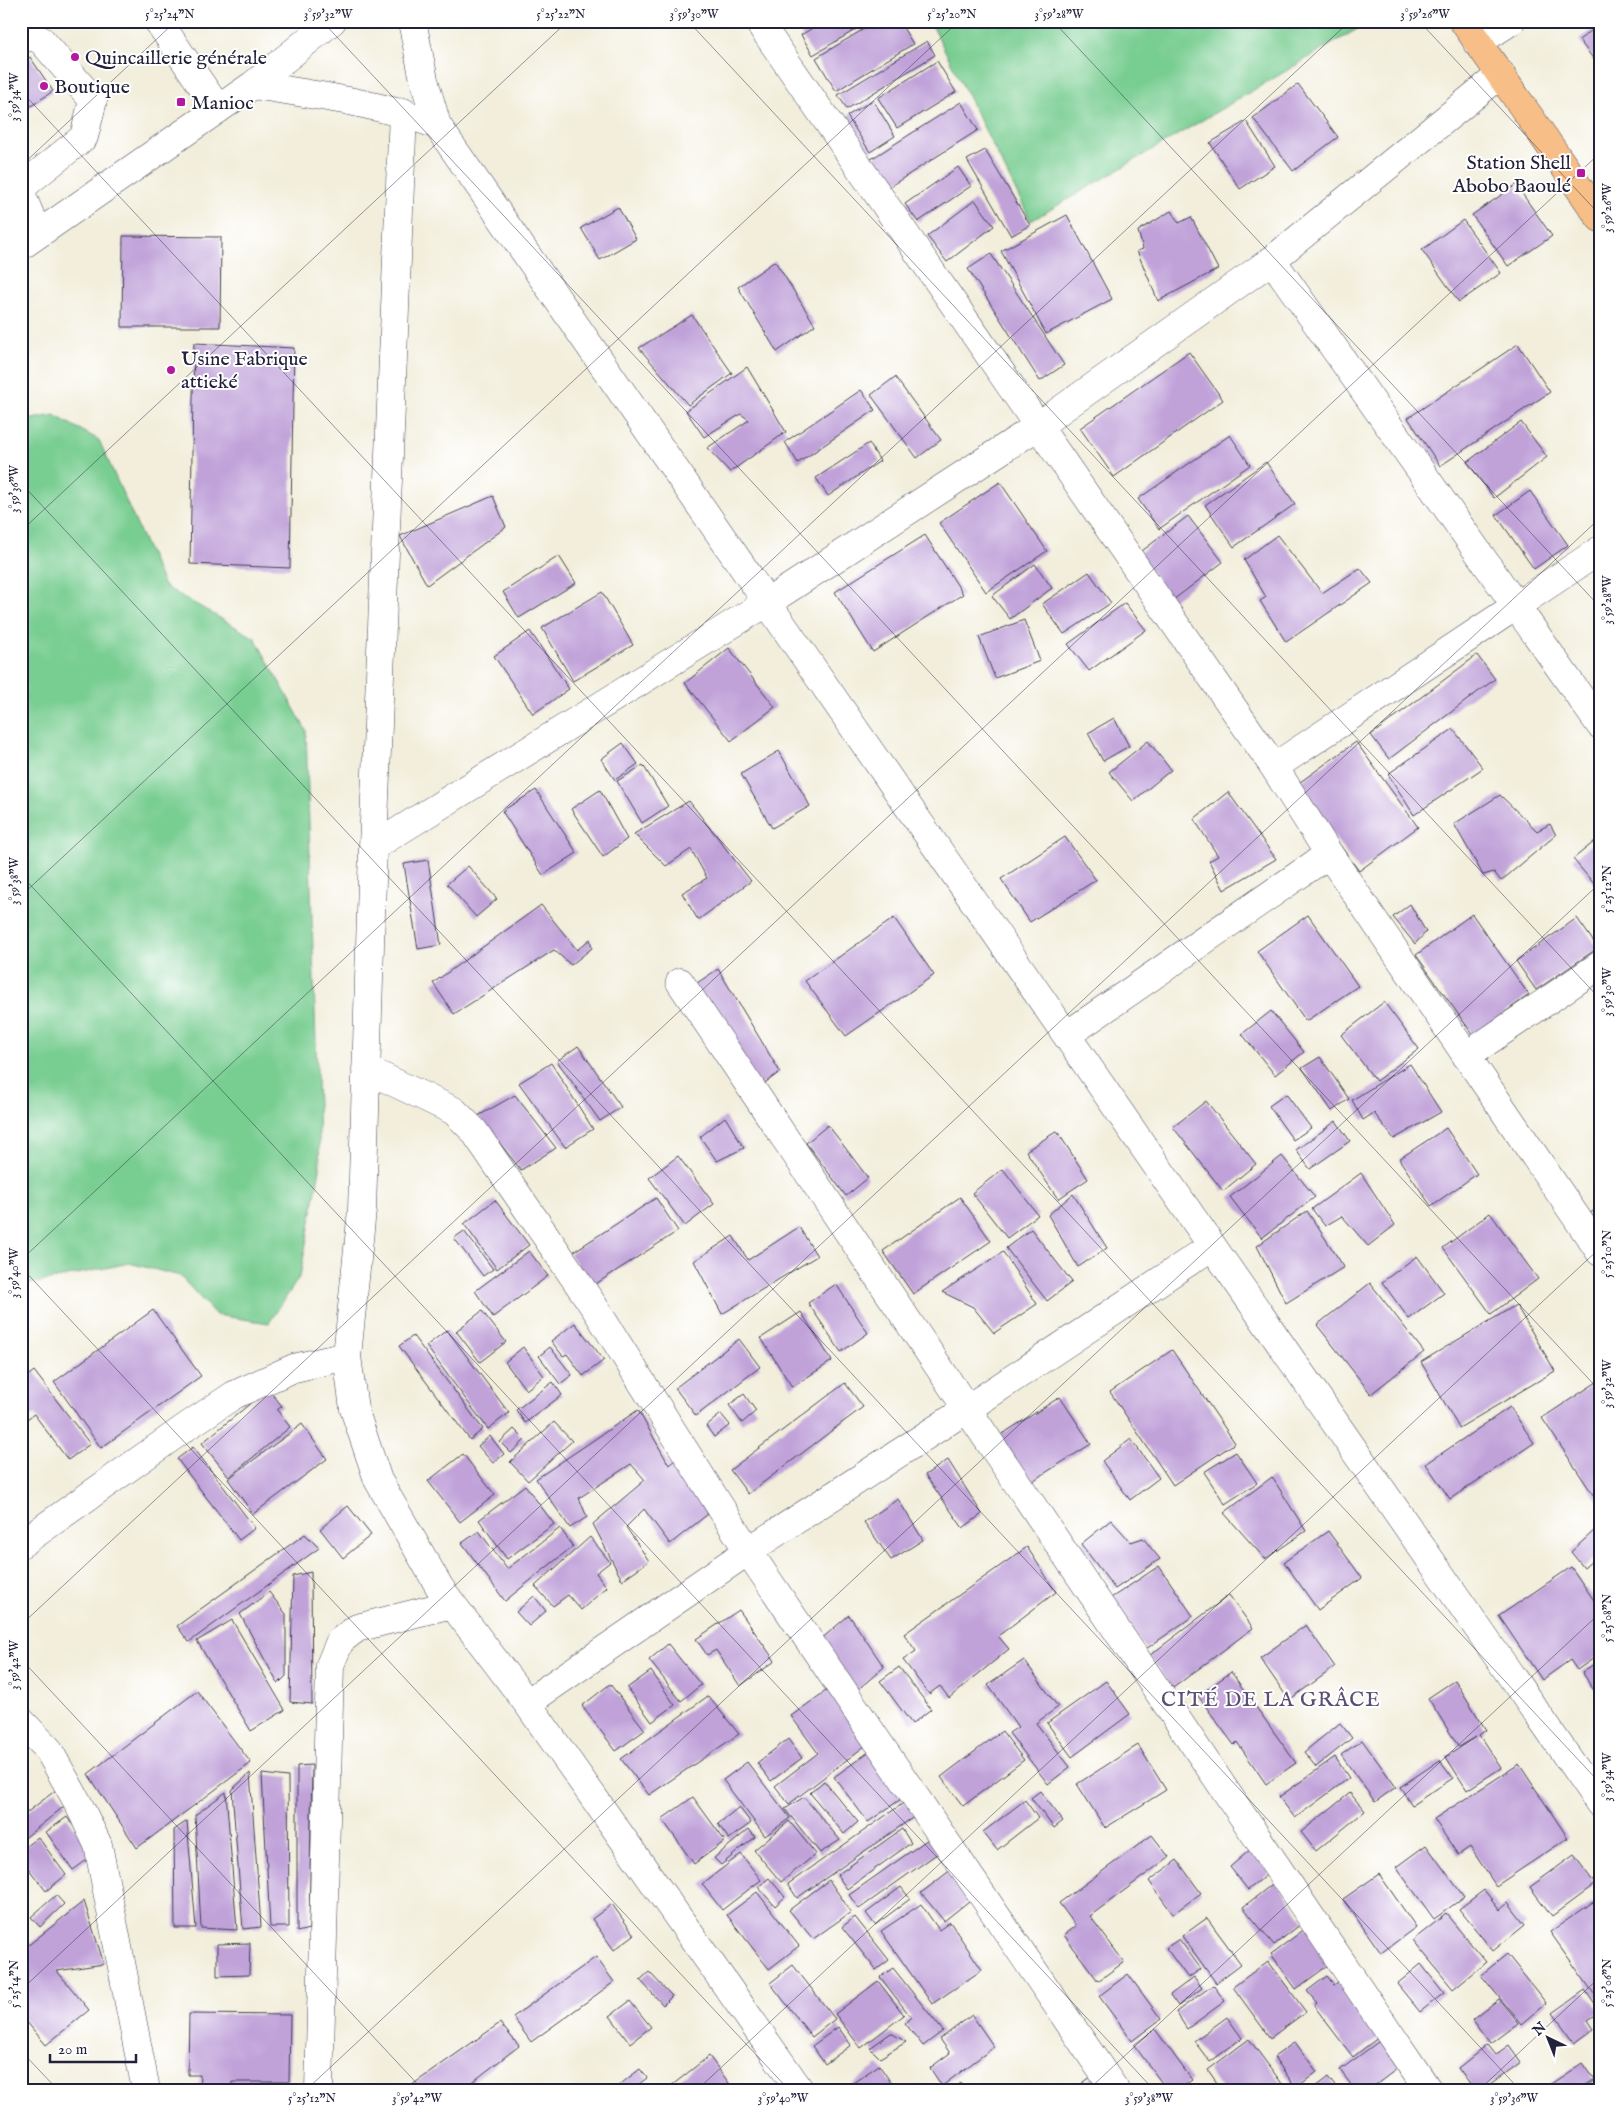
<svg xmlns="http://www.w3.org/2000/svg" width="1621" height="2111" font-family="'IM FELL English',serif">
  <style>
    .green { fill: #78cd91; stroke: #4d7866 }
    .building { fill: #c0a2d9 }
    .lines { fill: none; stroke-linecap: round; stroke-linejoin: round }
    .minor-casing { stroke: #414153; stroke-width: 29 }
    .major-casing { stroke: #414153; stroke-width: 29 }
    .minor { stroke: #fff; stroke-width: 28 }
    .major { stroke: #f7be87; stroke-width: 28 }
    .ticks { fill: none; stroke: #22223b; stroke-width: 1; stroke-opacity: 0.45 }
    .poi-dot { fill: #b5179e; stroke: #fff; stroke-width: 2 }
    .labels { text-anchor: middle; stroke-width: 4; stroke-linejoin: round; paint-order: stroke }
    .poi-label { font-size: 20px; fill: #22223b; stroke: #fff; text-anchor: start }
    .neighbourhood-label { font-size: 21px; letter-spacing: 1px; fill: #594f72; stroke: #fff }
    .neatline { fill: none; stroke: #22223b; stroke-width: 2 }
    .ticks-label { font-size: 12px; text-anchor: middle; fill: #22223b }
  </style>
  <rect width="100%" height="100%" fill="#fff"/>
  <filter id="ink" filterUnits="userSpaceOnUse"><feTurbulence type="fractalNoise" baseFrequency=".02" numOctaves="2"/><feDisplacementMap in="SourceGraphic" scale="10" xChannelSelector="R" yChannelSelector="G"/><feConvolveMatrix kernelMatrix="1 2 1 2 8 2 1 2 1" color-interpolation-filters="sRGB"/></filter>
  <filter id="wash" filterUnits="userSpaceOnUse"><feTurbulence type="fractalNoise" baseFrequency=".0096" numOctaves="4" result="noise"/><feDisplacementMap in="SourceGraphic" scale="20" xChannelSelector="R" yChannelSelector="G"/><feGaussianBlur stdDeviation="1.12" result="paint"/><feColorMatrix in="noise" values="0 0 0 0 0 0 0 0 0 0 0 0 0 0 0 0 0 1.4 0 .05"/><feComposite in="paint" operator="in"/></filter>
  <g filter="url(#wash)">
    <rect width="100%" height="100%" fill="#f2eedb"/>
    <path class="green" d="M930,21H1371L1031,221Z
      M54,415L99,440L164,586L255,638L306,730L320,1169L300,1276L269,1323L216,1315L180,1276L129,1263L21,1286V421Z"/>
    <g id="blocks">
      <path class="building" d="M787,21H806L792,29Z
        M824,21H870L813,55L801,35Z
        M877,21H899L913,44L836,91L816,58Z
        M1600,24V57L1595,61L1579,40Z
        M927,41L935,55L847,109L838,95Z
        M30,57L53,91L21,113V63Z
        M937,61L956,92L897,128L878,98Z
        M1298,84L1338,137L1293,171L1253,118Z
        M873,100L895,136L870,152L847,116Z
        M961,102L978,130L886,189L868,161Z
        M1246,121L1275,166L1240,189L1210,143Z
        M985,150L1030,225L1011,236L967,160Z
        M958,167L971,186L918,222L905,204Z
        M1516,185L1552,236L1508,266L1472,215Z
        M975,200L994,226L947,262L927,236Z
        M618,207L636,239L600,260L581,228Z
        M1171,211L1179,223L1191,217L1218,269L1158,301L1137,251L1143,249L1138,231Z
        M1067,215L1112,299L1046,334L1001,251Z
        M1463,220L1501,273L1459,302L1422,250Z
        M123,236L221,237L220,327H122Z
        M991,254L1064,365L1040,381L968,269Z
        M775,261L815,325L777,352L738,287Z
        M692,315L732,373L688,405L639,348Z
        M194,343L294,348L290,568L190,564Z
        M1518,344L1550,392L1440,466L1408,418Z
        M1189,352L1223,400L1114,477L1080,428Z
        M747,367L786,432L730,472L707,448L749,420L741,414L704,437L686,411Z
        M895,377L941,440L917,458L871,395Z
        M861,390L875,410L798,463L785,442Z
        M1521,422L1547,457L1494,498L1467,462Z
        M1230,435L1250,465L1159,529L1138,499Z
        M869,443L880,461L828,496L816,478Z
        M1266,462L1295,504L1234,547L1205,505Z
        M1000,482L1047,551L986,592L939,523Z
        M1530,491L1568,545L1534,569L1496,515Z
        M493,496L506,527L427,585L400,536Z
        M1188,516L1223,562L1173,600L1138,554Z
        M925,535L963,594L873,652L835,592Z
        M1277,535L1322,593L1360,568L1372,583L1286,642L1260,601L1266,597L1244,560Z
        M559,556L576,583L519,618L503,592Z
        M1035,564L1052,588L1010,619L992,596Z
        M1089,572L1111,603L1064,634L1042,604Z
        M602,592L633,645L573,681L542,628Z
        M1125,603L1146,630L1089,671L1068,644Z
        M1024,620L1040,661L995,678L979,637Z
        M530,631L569,689L533,714L494,656Z
        M729,648L775,707L731,741L685,683Z
        M1477,655L1495,679L1389,759L1371,735Z
        M1114,718L1129,746L1103,761L1088,733Z
        M1453,729L1483,768L1414,815L1388,774Z
        M1148,741L1171,770L1133,801L1109,772Z
        M1356,742L1418,827L1359,871L1296,785Z
        M623,743L638,764L615,780L601,759Z
        M779,751L810,806L772,828L741,774Z
        M643,765L668,806L642,823L617,781Z
        M536,790L577,853L543,875L502,811Z
        M600,790L627,839L603,857L571,809Z
        M1228,792L1276,859L1224,890L1209,861L1218,856L1194,819Z
        M1500,795L1537,831L1550,824L1556,835L1501,881L1494,872L1483,875L1454,824Z
        M689,801L751,881L698,920L682,893L707,878L691,849L666,866L634,834Z
        M1065,837L1096,880L1030,922L1001,879Z
        M1600,837V891L1573,859Z
        M428,860L441,945L418,949L404,864Z
        M468,866L497,899L476,917L447,884Z
        M1410,904L1426,932L1415,944L1393,917Z
        M541,905L577,950L590,939L592,948L571,965L554,950L454,1014L433,983Z
        M1472,914L1529,995L1473,1035L1416,955Z
        M1308,915L1358,986L1306,1021L1257,951Z
        M894,918L934,975L846,1036L805,981Z
        M1577,918L1598,948L1536,990L1516,961Z
        M718,969L780,1072L759,1087L691,987Z
        M1600,992V1002L1595,995Z
        M1384,1002L1419,1049L1376,1081L1341,1035Z
        M1271,1011L1304,1052L1275,1075L1242,1034Z
        M578,1046L621,1107L600,1121L557,1061Z
        M1320,1057L1349,1099L1332,1111L1302,1068Z
        M551,1063L593,1129L565,1147L519,1083Z
        M1410,1064L1441,1112L1394,1139L1374,1113L1363,1120L1352,1100Z
        M1286,1094L1311,1128L1293,1140L1269,1106Z
        M515,1095L556,1148L521,1170L478,1116Z
        M1206,1101L1256,1164L1223,1191L1173,1127Z
        M725,1117L744,1148L717,1161L700,1137Z
        M1336,1121L1350,1141L1310,1169L1296,1150Z
        M828,1125L868,1178L846,1196L806,1143Z
        M1446,1128L1477,1174L1431,1206L1399,1159Z
        M1057,1131L1088,1179L1058,1199L1026,1151Z
        M678,1156L714,1204L685,1226L649,1178Z
        M1282,1156L1315,1197L1262,1238L1230,1197Z
        M1003,1169L1038,1215L1007,1238L972,1193Z
        M1361,1173L1395,1225L1368,1246L1342,1216L1325,1226L1312,1209Z
        M1073,1194L1107,1248L1078,1267L1048,1215Z
        M960,1197L991,1241L913,1294L883,1251Z
        M656,1198L678,1231L591,1287L570,1254Z
        M495,1200L529,1245L497,1269L464,1224Z
        M1600,1206V1238L1585,1217Z
        M1307,1211L1344,1267L1286,1303L1257,1246Z
        M1490,1213L1538,1279L1491,1314L1443,1248Z
        M799,1227L817,1256L722,1314L694,1261L733,1236L748,1260Z
        M1031,1229L1072,1282L1047,1301L1006,1248Z
        M464,1231L493,1269L483,1276L454,1238Z
        M529,1251L548,1276L493,1317L475,1291Z
        M1003,1252L1037,1304L994,1333L973,1307L942,1292Z
        M1417,1256L1444,1293L1409,1319L1382,1282Z
        M1370,1283L1424,1352L1371,1394L1317,1325Z
        M836,1284L868,1333L841,1352L808,1303Z
        M1516,1305L1555,1371L1459,1428L1421,1362Z
        M153,1310L201,1376L101,1448L54,1382Z
        M482,1311L506,1342L480,1362L456,1331Z
        M801,1312L832,1361L792,1387L761,1338Z
        M575,1323L604,1360L583,1376L567,1354L563,1356L551,1341Z
        M447,1330L509,1413L488,1429L426,1346Z
        M413,1336L483,1429L470,1440L399,1346Z
        M739,1339L760,1367L696,1416L675,1388Z
        M523,1347L544,1376L526,1390L505,1362Z
        M550,1347L572,1375L560,1384L539,1356Z
        M1172,1350L1235,1443L1173,1485L1110,1392Z
        M34,1371L90,1444L68,1460L34,1414L21,1423V1381Z
        M1600,1380V1505L1542,1418Z
        M553,1382L562,1395L525,1423L516,1410Z
        M845,1383L863,1407L748,1494L730,1470Z
        M268,1389L282,1406L277,1410L290,1427L229,1477L202,1443Z
        M744,1394L756,1411L742,1423L729,1405Z
        M1060,1397L1091,1444L1026,1485L996,1438Z
        M1510,1407L1534,1443L1450,1499L1426,1464Z
        M638,1410L669,1465L676,1459L708,1514L670,1544L644,1509L626,1527L649,1561L622,1580L593,1524L645,1480L631,1464L579,1498L587,1517L570,1528L536,1479Z
        M721,1414L730,1425L714,1437L706,1426Z
        M554,1422L572,1441L528,1481L510,1462Z
        M302,1424L327,1459L253,1514L228,1479Z
        M514,1429L525,1440L511,1453L500,1442Z
        M490,1436L504,1454L493,1463L478,1446Z
        M1131,1439L1159,1478L1130,1500L1102,1461Z
        M193,1447L255,1528L239,1540L177,1459Z
        M1236,1452L1257,1483L1225,1504L1204,1472Z
        M463,1454L495,1495L460,1522L428,1481Z
        M948,1460L982,1514L963,1528L925,1475Z
        M1272,1477L1306,1531L1265,1559L1224,1513Z
        M525,1485L554,1524L507,1559L479,1520Z
        M898,1499L923,1540L891,1560L864,1522Z
        M348,1506L371,1535L343,1558L320,1529Z
        M1111,1520L1131,1542L1143,1538L1160,1559L1115,1589L1081,1544Z
        M560,1528L573,1546L505,1601L462,1543L479,1531L507,1569Z
        M1597,1528L1600,1531V1563L1595,1558L1584,1568L1571,1552Z
        M1328,1531L1362,1578L1318,1610L1284,1562Z
        M305,1534L319,1548L189,1642L177,1626Z
        M590,1537L610,1562L596,1573L607,1587L581,1610L568,1595L553,1606L535,1586Z
        M1027,1547L1056,1592L998,1636L1009,1649L949,1698L940,1686L929,1694L903,1660L916,1651L904,1634Z
        M1159,1566L1193,1616L1146,1649L1111,1598Z
        M1571,1567L1600,1609V1654L1577,1670L1570,1660L1542,1680L1499,1616Z
        M311,1572L312,1704L290,1702L293,1576Z
        M269,1592L286,1614V1676L278,1684L240,1614Z
        M1229,1595L1253,1628L1173,1688L1149,1656Z
        M534,1596L546,1611L529,1626L516,1612Z
        M739,1610L775,1661L740,1686L716,1650L707,1655L696,1639Z
        M849,1615L884,1667L854,1693L819,1641Z
        M232,1620L285,1710L251,1731L197,1641Z
        M1306,1625L1335,1667L1289,1700L1260,1658Z
        M668,1644L701,1685L681,1701L649,1660Z
        M1024,1660L1058,1707L1036,1723L1070,1767L1048,1784L1009,1733L1018,1727L988,1685Z
        M1600,1660V1698L1582,1672Z
        M899,1667L931,1709L912,1724L880,1681Z
        M651,1671L675,1705L652,1722L627,1688Z
        M1231,1672L1296,1763L1266,1784L1237,1742L1234,1745L1198,1696Z
        M1455,1680L1486,1730L1479,1735L1501,1768L1467,1790L1446,1757L1476,1737L1459,1747L1428,1698Z
        M1106,1681L1130,1714L1072,1757L1047,1723Z
        M610,1684L645,1730L616,1751L582,1706Z
        M830,1688L870,1742L789,1804L775,1786L818,1753L791,1716Z
        M197,1691L251,1763L137,1848L88,1774Z
        M708,1696L739,1734L649,1795L621,1759Z
        M1340,1723L1352,1738L1316,1767L1304,1752Z
        M1002,1731L1024,1760L963,1806L941,1777Z
        M788,1739L802,1758L771,1781L757,1763Z
        M1362,1740L1396,1787L1375,1802L1341,1755Z
        M1138,1745L1166,1790L1105,1828L1077,1784Z
        M877,1746L911,1792L868,1822L834,1777Z
        M1335,1757L1349,1778L1295,1818L1279,1797Z
        M1440,1760L1453,1778L1412,1805L1400,1787Z
        M747,1762L790,1818L765,1836L723,1780Z
        M1519,1764L1568,1838L1496,1886L1470,1847L1458,1855L1434,1819Z
        M312,1765L309,1929L297,1932V1766Z
        M250,1773L261,1927L243,1929L232,1790Z
        M262,1774L288,1777L289,1927H270Z
        M824,1781L858,1822L844,1834L810,1793Z
        M56,1790L67,1804L21,1841V1817Z
        M1040,1791L1063,1821L1054,1828L1031,1798Z
        M226,1792L237,1930L201,1928L195,1815Z
        M1350,1793L1365,1811L1316,1851L1301,1832Z
        M693,1797L725,1841L694,1864L662,1819Z
        M804,1797L840,1840L820,1853L785,1809Z
        M1025,1800L1038,1818L997,1850L983,1832Z
        M905,1802L915,1816L797,1898L788,1884Z
        M739,1807L751,1823L729,1839L718,1824Z
        M67,1817L94,1855L73,1870L46,1832Z
        M187,1821L196,1928H175L174,1830Z
        M789,1821L816,1854L781,1882L754,1850Z
        M749,1829L755,1837L721,1865L714,1858Z
        M902,1829L911,1843L847,1889L837,1875Z
        M1152,1835L1169,1857L1090,1916L1124,1962L1098,1981L1064,1935L1076,1926L1059,1903Z
        M38,1837L66,1875L46,1891L21,1859V1850Z
        M931,1837L941,1851L859,1909L849,1895Z
        M1426,1845L1464,1897L1434,1919L1396,1867Z
        M1251,1849L1270,1872L1248,1890L1230,1867Z
        M741,1854L761,1880L722,1910L702,1884Z
        M1574,1855L1595,1884L1552,1916L1530,1887Z
        M1177,1860L1201,1893L1173,1914L1149,1881Z
        M952,1869L974,1897L944,1921L921,1893Z
        M1379,1874L1416,1927L1381,1953L1343,1899Z
        M769,1878L785,1897L775,1906L758,1887Z
        M829,1880L851,1912L813,1939L789,1910Z
        M1275,1882L1305,1921L1274,1945L1243,1907Z
        M901,1887L910,1899L875,1925L866,1913Z
        M1484,1890L1500,1910L1508,1903L1525,1925L1493,1951L1459,1909Z
        M757,1892L799,1946L769,1969L727,1915Z
        M56,1895L64,1904L40,1927L31,1917Z
        M84,1901L104,1964L57,1971L89,2010L46,2045L21,2015V1951Z
        M1593,1902L1600,1911V1996L1597,1998L1550,1932Z
        M612,1904L634,1935L614,1950L592,1919Z
        M921,1904L939,1930L950,1922L982,1970L932,2004L881,1931Z
        M1446,1914L1486,1962L1453,1989L1413,1940Z
        M855,1917L889,1960L876,1970L842,1927Z
        M1207,1918L1241,1964L1216,1983L1182,1936Z
        M1309,1926L1334,1961L1296,1989L1271,1954Z
        M1179,1939L1201,1969L1188,1978L1166,1948Z
        M250,1943L249,1975L217,1976V1944Z
        M1507,1954L1546,2003L1521,2024L1481,1975Z
        M596,1957L614,1982L531,2042L513,2017Z
        M1268,1961L1306,2012L1270,2038L1233,1987Z
        M1421,1964L1444,1993L1420,2012L1397,1984Z
        M793,1965L835,2019L812,2037L770,1983Z
        M893,1968L943,2031L923,2046L905,2023L911,2017L880,1977Z
        M649,1972L672,1996L663,2005L640,1980Z
        M1128,1974L1161,2019L1132,2041L1099,1996Z
        M1327,1976L1334,1985L1345,1977L1379,2037L1353,2057L1314,2006L1317,2003L1307,1991Z
        M1194,1977L1202,1988L1178,2006L1170,1995Z
        M878,1981L904,2015L861,2048L835,2014Z
        M1213,1985L1225,2001L1187,2029L1176,2012Z
        M1585,1990L1600,2012L1588,2020L1594,2029L1575,2043L1553,2013Z
        M1499,1999L1518,2023L1490,2044L1472,2020Z
        M630,2001L651,2027L630,2043L610,2016Z
        M189,2014L290,2015L289,2082H232V2090H199L200,2075H188Z
        M972,2015L994,2047L942,2086L930,2068L950,2053L940,2039Z
        M1227,2017L1242,2038L1210,2062L1194,2041Z
        M500,2023L519,2046L462,2090H405Z
        M838,2027L851,2045L825,2064L812,2046Z
        M1155,2029L1192,2080L1178,2090H1167L1134,2045Z
        M891,2033L906,2042L880,2058L870,2048Z
        M1249,2039L1286,2089L1284,2090H1222L1208,2070Z
        M1382,2039L1402,2065L1369,2090H1355L1340,2070Z
        M1295,2042L1317,2072L1296,2088L1274,2057Z
        M1487,2045L1495,2055L1509,2045L1521,2062L1483,2090H1474L1458,2068Z
        M709,2056L734,2090H666Z
        M1582,2063L1594,2080L1579,2090H1542Z
        M879,2065L896,2090H854L850,2085Z
        M640,2069L647,2078L631,2090H613Z
        M1095,2074L1106,2090H1073Z
        M1328,2077L1338,2090H1311Z
        M1596,2080L1600,2084V2090H1583Z
        M960,2083L965,2090H950Z"/>
    </g>
  </g>
  <g filter="url(#ink)">
    <use href="#blocks" fill-opacity="0" stroke="#414153" stroke-width="1"/>
    <g class="lines">
      <defs>
        <path id="minor" d="M158,21L218,109
          M412,21L424,80L437,125
          M758,21L1274,767L1329,854L1600,1252
          M21,37H35L42,41L93,100L84,137L24,185L22,196L38,234
          M1477,43L1511,21
          M253,85C315,95 378,103 437,125C825,684 1210,1246 1600,1804
          M403,112L373,847L362,1210L347,1356L354,1409L378,1480L440,1588L527,1703L800,2090
          M21,246L253,85L332,21
          M1272,260L1600,725
          M1274,767L1600,550
          M373,847L768,602L1038,426L1272,260L1501,74
          M680,982L967,1409L1428,2090
          M1067,1035L1329,854
          M1466,1056L1600,965
          M366,1069L454,1111L474,1131L595,1308L748,1551L1115,2090
          M21,1544L189,1425L234,1395L294,1368L347,1356
          M527,1703L748,1551L967,1409L1211,1247
          M21,1721L48,1749L78,1803L98,1845L146,2090
          M319,2090L330,1665L340,1641L357,1628L452,1604"/>
        <path id="major" d="M1463,21L1600,218"/>
      </defs>
      <use href="#minor" class="minor-casing"/>
      <use href="#major" class="major-casing"/>
      <use href="#minor" class="minor"/>
      <use href="#major" class="major"/>
    </g>
  </g>
  <path class="ticks" d="M322,21L1600,1391M688,21L1600,999M1053,21L1600,607M1419,21L1600,215M21,91L1600,1783M21,166L176,21M21,483L1520,2090M21,531L568,21M21,875L1154,2090M21,896L959,21M21,1260L1350,21M21,1267L789,2090M21,1625L1600,153M21,1659L423,2090M21,1990L1600,518M21,2051L58,2090M306,2090L1600,883M697,2090L1600,1248M1088,2090L1600,1613M1479,2090L1600,1977"/>
  <g class="poi-dot">
    <circle cx="75" cy="57" r="5"/>
    <circle cx="44" cy="86" r="5"/>
    <rect x="176" y="97" width="10" height="10" rx="2.5"/>
    <rect x="1576" y="168" width="10" height="10" rx="2.5"/>
    <circle cx="171" cy="370" r="5"/>
  </g>
  <g class="labels">
    <g class="poi-label">
      <text x="85" y="64">Quincaillerie générale</text>
      <text x="54" y="93">Boutique</text>
      <text x="191" y="109">Manioc</text>
      <text x="1571" y="169" text-anchor="end">Station Shell<tspan x="1571" dy="23">Abobo Baoulé</tspan></text>
      <text x="181" y="365">Usine Fabrique<tspan x="181" dy="23">attieké</tspan></text>
    </g>
    <g class="neighbourhood-label">
      <text x="1271" y="1706">CITÉ DE LA GRÂCE</text>
    </g>
  </g>
  <rect width="1621" height="2111" fill="none" stroke="#fff" stroke-width="55"/>
  <g transform="translate(1548 2038) rotate(317)" stroke="#ffffff" stroke-width="4" paint-order="stroke">
  <path d="M0-4L9 19L0 12L-9 19Z" fill="#22223b"/>
  <text y="-8" font-size="14" font-weight="bold" text-anchor="middle" fill="#22223b">N</text>
  </g>
  <path d="M50 2054v8h86v-8" fill="none" stroke="#22223b" stroke-width="2.5"/>
  <text x="58" y="2054" font-size="15" fill="#22223b" stroke="#ffffff" stroke-width="4" paint-order="stroke">20 m</text>
  <rect x="28" y="28" width="1566" height="2056" class="neatline"/>
  <g class="ticks-label">
    <text x="170" y="18">5°25'24"N</text>
    <text x="328" y="18">3°59'32"W</text>
    <text x="561" y="18">5°25'22"N</text>
    <text x="694" y="18">3°59'30"W</text>
    <text x="952" y="18">5°25'20"N</text>
    <text x="1059" y="18">3°59'28"W</text>
    <text x="1425" y="18">3°59'26"W</text>
    <text transform="translate(14 97) rotate(-90)" y="4">3°59'34"W</text>
    <text transform="translate(1607 208) rotate(-90)" y="4">3°59'26"W</text>
    <text transform="translate(14 489) rotate(-90)" y="4">3°59'36"W</text>
    <text transform="translate(1607 600) rotate(-90)" y="4">3°59'28"W</text>
    <text transform="translate(14 881) rotate(-90)" y="4">3°59'38"W</text>
    <text transform="translate(1607 889) rotate(-90)" y="4">5°25'12"N</text>
    <text transform="translate(1607 992) rotate(-90)" y="4">3°59'30"W</text>
    <text transform="translate(1607 1254) rotate(-90)" y="4">5°25'10"N</text>
    <text transform="translate(14 1273) rotate(-90)" y="4">3°59'40"W</text>
    <text transform="translate(1607 1384) rotate(-90)" y="4">3°59'32"W</text>
    <text transform="translate(1607 1618) rotate(-90)" y="4">5°25'08"N</text>
    <text transform="translate(14 1665) rotate(-90)" y="4">3°59'42"W</text>
    <text transform="translate(1607 1777) rotate(-90)" y="4">3°59'34"W</text>
    <text transform="translate(1607 1983) rotate(-90)" y="4">5°25'06"N</text>
    <text transform="translate(14 1984) rotate(-90)" y="4">5°25'14"N</text>
    <text x="312" y="2102">5°25'12"N</text>
    <text x="417" y="2102">3°59'42"W</text>
    <text x="783" y="2102">3°59'40"W</text>
    <text x="1149" y="2102">3°59'38"W</text>
    <text x="1514" y="2102">3°59'36"W</text>
  </g>
</svg>
